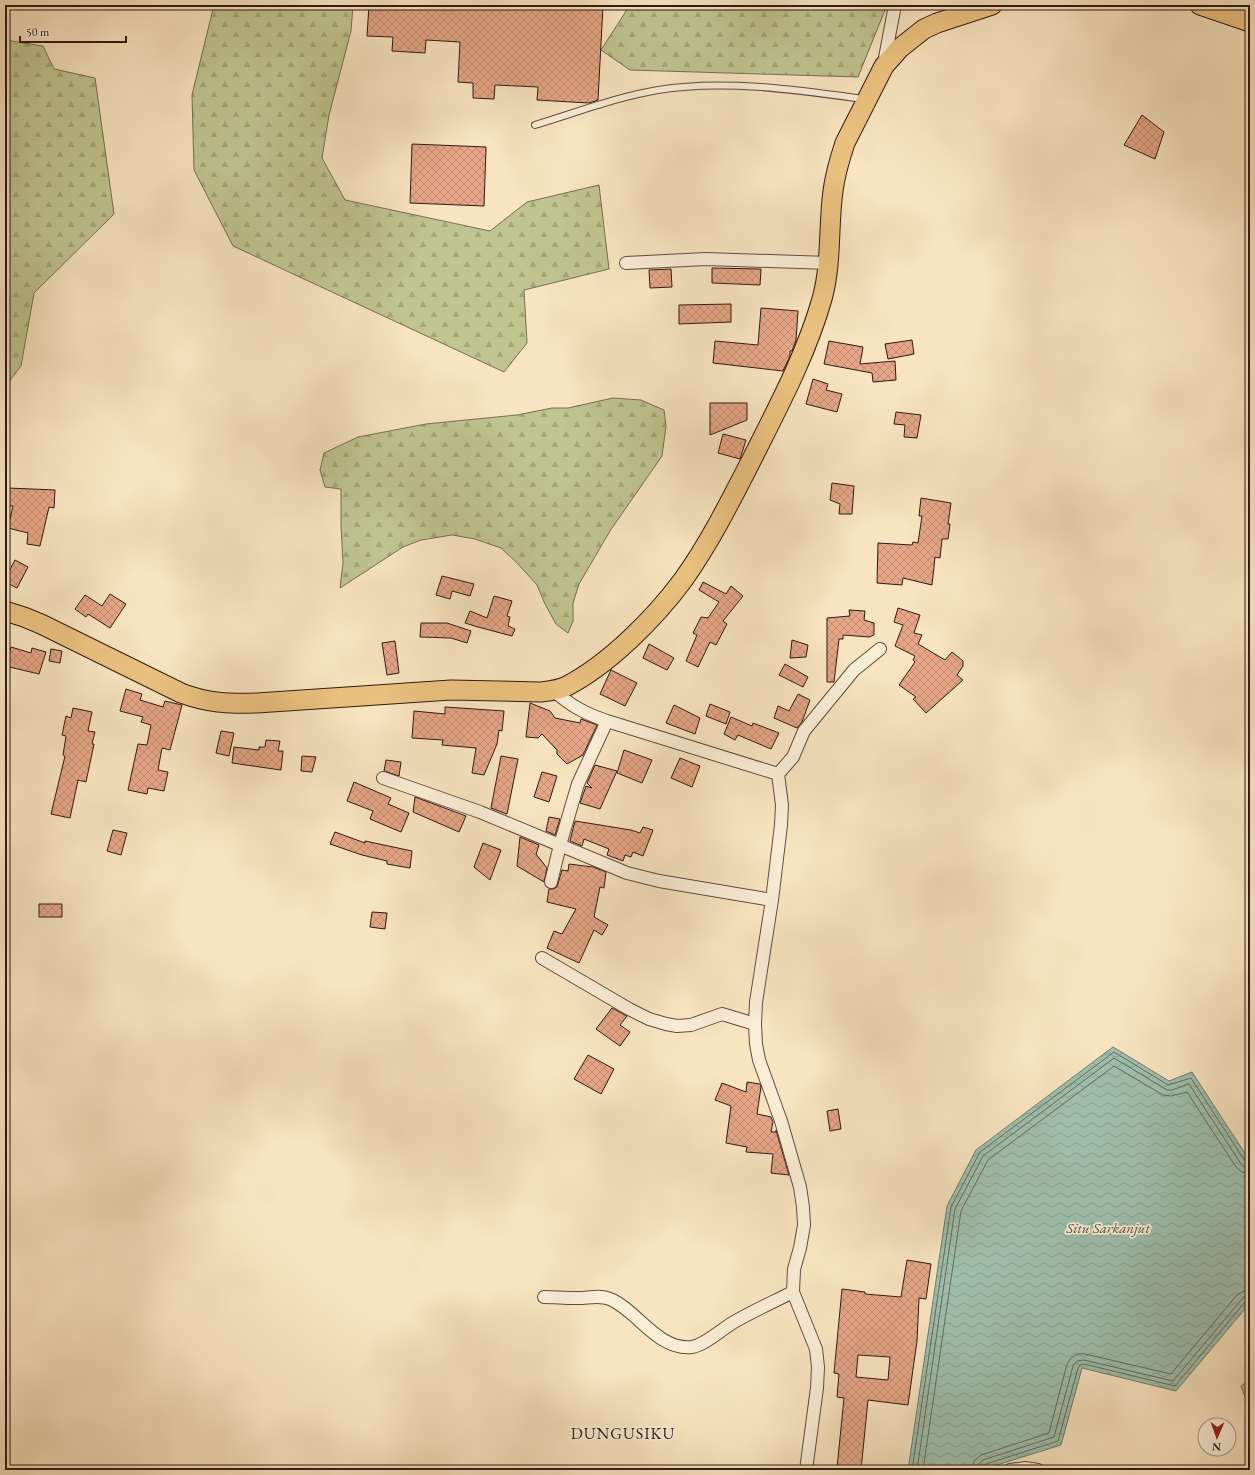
<svg xmlns="http://www.w3.org/2000/svg" width="1255" height="1475" font-family="'EB Garamond',serif">
  <style>
    .forest { fill: url(#forest-firs); stroke: #766e51 }
    .water { fill: url(#water-waves); stroke: #717d6f }
    .lines { fill: none; stroke-linecap: round; stroke-linejoin: round }
    .shore { stroke: #666c5f; stroke-width: 1 }
    .building { fill: url(#building-cross-hatch); stroke: #2e1911; fill-rule: evenodd }
    .service-casing { stroke: #604c3d; stroke-width: 8 }
    .minor-casing { stroke: #604c3d; stroke-width: 14 }
    .primary-casing { stroke: #2e1911; stroke-width: 21 }
    .service { stroke: #faedd6; stroke-width: 6 }
    .minor { stroke: #faedd6; stroke-width: 12 }
    .primary { stroke: #ecc280; stroke-width: 19 }
    .labels { text-anchor: middle; stroke-width: 3.5; stroke-linejoin: round; paint-order: stroke }
    .water-label { font-size: 15px; font-style: italic; fill: #555348; stroke: #faedd6 }
    .quarter-label { font-size: 16px; letter-spacing: 1px; fill: #2e1911; stroke: #faedd6 }
  </style>
  <defs>
    <pattern id="forest-firs" width="22" height="20" patternUnits="userSpaceOnUse"><rect width="22" height="20" fill="#bfc491"/><path d="M5 1l3.5 6h-7zM16 11l3.5 6h-7z" fill="#a4a87c"/></pattern>
    <pattern id="water-waves" width="16" height="10" patternUnits="userSpaceOnUse"><rect width="16" height="10" fill="#9ebfad"/><path d="M0 5q4-4 8 0t8 0" fill="none" stroke="#88a494"/></pattern>
    <pattern id="building-cross-hatch" width="8" height="8" patternUnits="userSpaceOnUse"><rect width="8" height="8" fill="#e5a586"/><path d="M0 0l8 8M0 8l8-8" fill="none" stroke="#c58d73"/></pattern>
  </defs>
  <rect width="100%" height="100%" fill="#f8e4c0"/>
  <filter id="stains"><feTurbulence type="fractalNoise" baseFrequency=".005" numOctaves="4"/><feColorMatrix values="0 0 0 0 .2 0 0 0 0 .09 0 0 0 0 .02 0 0 0 .5 -.17"/></filter>
  <radialGradient id="worn" r=".72"><stop offset=".6" stop-color="#630" stop-opacity="0"/><stop offset="1" stop-color="#630" stop-opacity=".3"/></radialGradient>
  <path class="forest" d="M214,5H353L351,31L329,115L322,158L345,200L490,231L527,202L599,185L609,269L524,290L527,343L504,372L233,246L194,170L192,95Z
    M630,5H887L858,77L630,70L601,50Z
    M5,40L43,46L54,69L95,78L114,214L34,293L21,366L5,387Z
    M613,398L641,400L664,410L666,426L662,456L610,531L579,584L573,603V621L568,633L556,624L545,604L537,585L517,563L501,548L475,539L452,535L421,540L403,547L340,588L343,563L341,526V489L325,487L320,470L324,453L358,437L426,424L517,415L552,408H568Z
    M1250,1380V1410L1241,1386Z"/>
  <path class="water" d="M1113,1047L1169,1081L1192,1072L1250,1161V1303L1176,1391L1082,1368L1061,1445L981,1470H908L947,1206L976,1150Z"/>
  <g class="lines">
    <path class="shore" d="M912,1470L951,1207L980,1152L1114,1052L1168,1085L1191,1078L1245,1161L1250,1163
      M917,1470L955,1209L983,1156L1114,1058L1167,1090H1172L1189,1084L1241,1164L1245,1167L1250,1168
      M923,1470L961,1211L988,1160L1114,1066L1163,1095L1171,1096L1187,1092L1236,1167L1242,1172L1250,1174
      M972,1470L974,1461L981,1455L1049,1433L1067,1364C1071,1356 1077,1353 1085,1354L1171,1374L1237,1295L1244,1291L1250,1290
      M978,1470L979,1464L983,1460L1054,1437L1073,1366L1077,1361L1084,1360L1173,1381L1242,1299L1246,1296H1250
      M983,1470V1466L986,1464L1058,1441L1078,1368L1080,1365L1084,1364L1175,1386L1245,1302L1250,1301"/>
  </g>
  <path class="building" d="M369,5H603L598,100L589,103L537,100L538,87L495,85L494,99L473,98V83L458,82L460,42L426,40L425,53L392,51L393,37L367,36Z
    M1142,115L1164,132L1155,159L1124,145Z
    M412,144L486,147L484,206L410,203Z
    M712,268L761,269L760,285L712,283Z
    M671,269L672,287L650,288L649,270Z
    M731,304V322L679,324V305Z
    M761,308L798,311L796,340L792,351H790V356L783,371L713,363L715,341L758,345Z
    M912,340L914,354L888,359L885,344Z
    M829,341L863,347L860,364L895,361L896,380L873,382L872,373L824,364Z
    M813,379L828,384L826,390L842,394L837,412L806,404Z
    M710,403H747V420L710,435Z
    M896,412L921,415L917,438L904,437L905,425L894,424Z
    M723,434L746,440L740,459L718,453Z
    M832,483L854,486L852,514H839L840,504L830,500Z
    M8,488L55,490L54,508L49,507L40,546L27,544L28,533L8,528L13,506H8Z
    M921,498L951,503L948,524H950L948,539H942L940,558L935,557L932,585L903,578L902,585L877,583L878,543L912,545L913,542L918,543L922,516H919Z
    M15,560L28,567L17,588L5,582V579Z
    M442,576L474,584L470,596L452,591L450,599L436,595Z
    M703,582L726,594L731,586L743,596L723,621L727,624L716,645L710,642L698,667L686,661L697,635L693,633L701,617L708,618L719,602L699,590Z
    M110,594L126,604L110,628L88,614L86,617L75,609L85,595L102,606Z
    M494,596L512,601L507,616L510,617L508,626L515,629L512,636L478,627L465,623L470,611L487,618Z
    M898,608L920,615L914,633L922,635L918,644L945,660L952,652L963,661V666L957,675L963,680L926,713L913,699L916,697L899,685L915,662L913,660L915,656L895,646L903,625L894,622Z
    M849,610L865,611L864,620L874,623V635L869,637L843,635V639H839L834,682H827V618L850,616Z
    M421,623H447L471,631L467,643L451,638L420,637Z
    M792,640L808,645L806,657L790,658Z
    M395,641L399,673L387,675L382,643Z
    M649,644L674,658L667,670L643,658Z
    M11,647L31,653L32,648L46,652L39,674L5,666Z
    M51,649L62,651L60,663L49,661Z
    M785,664L808,677L803,687L779,675Z
    M611,670L637,683L625,706L600,694Z
    M126,689L142,694L140,700L163,707L165,701L182,705L170,750L162,748L158,770L168,772L164,791L148,788L147,794L128,790L138,744L147,745L151,725L141,722L143,717L120,711Z
    M798,694L810,700L802,722L797,728L774,718L778,706L789,711Z
    M530,703L550,711L555,718L580,723L581,719L597,725L583,755L567,764L557,754V750L542,734L538,738L526,737Z
    M710,704L730,712L726,724L706,716Z
    M674,705L700,718L695,734L666,723Z
    M445,707L504,711L502,731L499,730L497,744L484,775L472,773L476,748L442,745L443,740L412,738L414,711L445,714Z
    M73,708L92,712L88,731L95,732L92,744H94L86,782L78,780L70,818L51,814L65,756L63,755L66,736L62,735L66,716L71,718Z
    M731,717L752,726L753,723L779,733L771,749L738,735L735,740L724,734Z
    M221,731L234,733L229,756L216,753Z
    M266,740L280,741L278,751H283L281,770L232,763L234,747L259,750V747H265Z
    M624,750L652,760L642,783L617,773Z
    M302,756L316,757L312,772L301,771Z
    M501,756L518,759L507,814L491,808Z
    M680,758L700,766L692,787L671,778Z
    M386,760L401,762L399,776L384,771Z
    M595,765L617,771L600,809L580,803L586,786L592,788L587,783Z
    M542,772L557,776L549,802L534,797Z
    M354,782L391,798L388,804L409,813L401,832L370,819L373,811L347,801Z
    M415,797L466,816L459,832L413,812Z
    M549,817L560,819L555,835L546,831Z
    M575,821L631,830L640,833L643,827L653,830L643,856L633,852L631,857L625,855L623,861L607,855L609,849L584,839L582,846L570,841Z
    M113,830L127,833L121,855L107,851Z
    M335,832L365,843V841L412,851L410,868L387,864V861L362,855L330,844Z
    M520,837L539,845L536,854L547,868L544,882L517,866Z
    M483,843L501,850L490,880L474,867Z
    M569,864L593,867L606,872L604,888L600,887L594,917L608,925L602,935L594,930L579,963L547,948L554,931L562,934L576,909L547,902L549,889H553L557,887L562,870L568,871Z
    M39,904H62V917H39Z
    M372,912L387,913L385,929L370,927Z
    M612,1008L627,1016L620,1025L630,1032L620,1046L596,1029Z
    M588,1055L614,1069L601,1094L574,1079Z
    M747,1082L760,1084L761,1087L757,1114L771,1117L773,1122L771,1132H776V1130L789,1175L771,1173L773,1154L746,1152L747,1147L726,1143L731,1106L715,1100L722,1083L746,1092Z
    M838,1109L841,1129L830,1131L827,1111Z
    M907,1260L931,1264L926,1299L919,1298L917,1341L908,1405L868,1400L861,1470L837,1468L844,1398L837,1397L839,1374L834,1373L842,1289L865,1292V1294L901,1297ZM858,1355L890,1357L888,1380L856,1377Z"/>
  <g class="lines">
    <defs>
      <path id="service" d="M535,125C575,113 616,97 658,90C723,79 798,90 863,99"/>
      <path id="minor" d="M884,63L895,5
        M626,263L706,259L829,263
        M553,690C571,706 584,713 607,721L778,774L782,805L781,825L772,900L756,1002L755,1024L756,1044L759,1060L781,1121L800,1187L803,1207L804,1225L800,1248L794,1269L793,1292L816,1349L818,1367L817,1388L806,1470
        M778,774L793,757L804,731L854,670L880,649
        M383,778L480,812L627,873L659,881L772,900
        M551,882L560,845L578,784L607,721
        M542,958L629,1009L649,1019L666,1024L677,1026L691,1025L722,1014L755,1024
        M544,1297C554,1297 564,1298 574,1298C586,1299 598,1294 610,1299C637,1310 658,1351 692,1347C705,1345 722,1329 734,1322C753,1311 773,1302 793,1292
        M1010,1470L1025,1468L1038,1470"/>
      <path id="primary" d="M1200,5L1250,22
        M5,611L24,617L41,624L181,693C207,703 229,704 257,703L451,690L541,692C550,691 559,690 567,686C609,664 655,618 683,580C710,542 731,500 752,459C778,407 806,355 822,299C832,263 828,227 833,191C835,175 840,158 845,143L884,66L900,48L924,29L937,23L992,5"/>
    </defs>
    <use href="#service" class="service-casing"/>
    <use href="#minor" class="minor-casing"/>
    <use href="#primary" class="primary-casing"/>
    <use href="#service" class="service"/>
    <use href="#minor" class="minor"/>
    <use href="#primary" class="primary"/>
  </g>
  <g class="labels">
    <g class="water-label">
      <text x="1108" y="1233">Situ Sarkanjut</text>
    </g>
    <g class="quarter-label">
      <text x="623" y="1439">DUNGUSIKU</text>
    </g>
  </g>
  <rect width="1255" height="1475" fill="none" stroke="#f8e4c0" stroke-width="20"/>
  <rect x="6" y="6" width="1243" height="1463" fill="none" stroke="#2e1911" stroke-width="2"/>
  <rect x="10" y="10" width="1235" height="1455" fill="none" stroke="#2e1911"/>
  <g transform="translate(1217 1437) rotate(182)"><circle r="19" fill="#faedd6" stroke="#a89887"/>
  <path d="M0-3L7 15L0 10L-7 15Z" fill="#8f2418"/>
  <text y="-6" font-size="11" font-weight="bold" text-anchor="middle" fill="#2e1911">N</text>
  </g>
  <path d="M20 36v6h106v-6" fill="none" stroke="#2e1911" stroke-width="2"/>
  <text x="26" y="36" font-size="12" fill="#2e1911" stroke="#faedd6" stroke-width="3" paint-order="stroke">50 m</text>
  <rect width="100%" height="100%" filter="url(#stains)"/>
  <rect width="100%" height="100%" fill="url(#worn)"/>
</svg>
